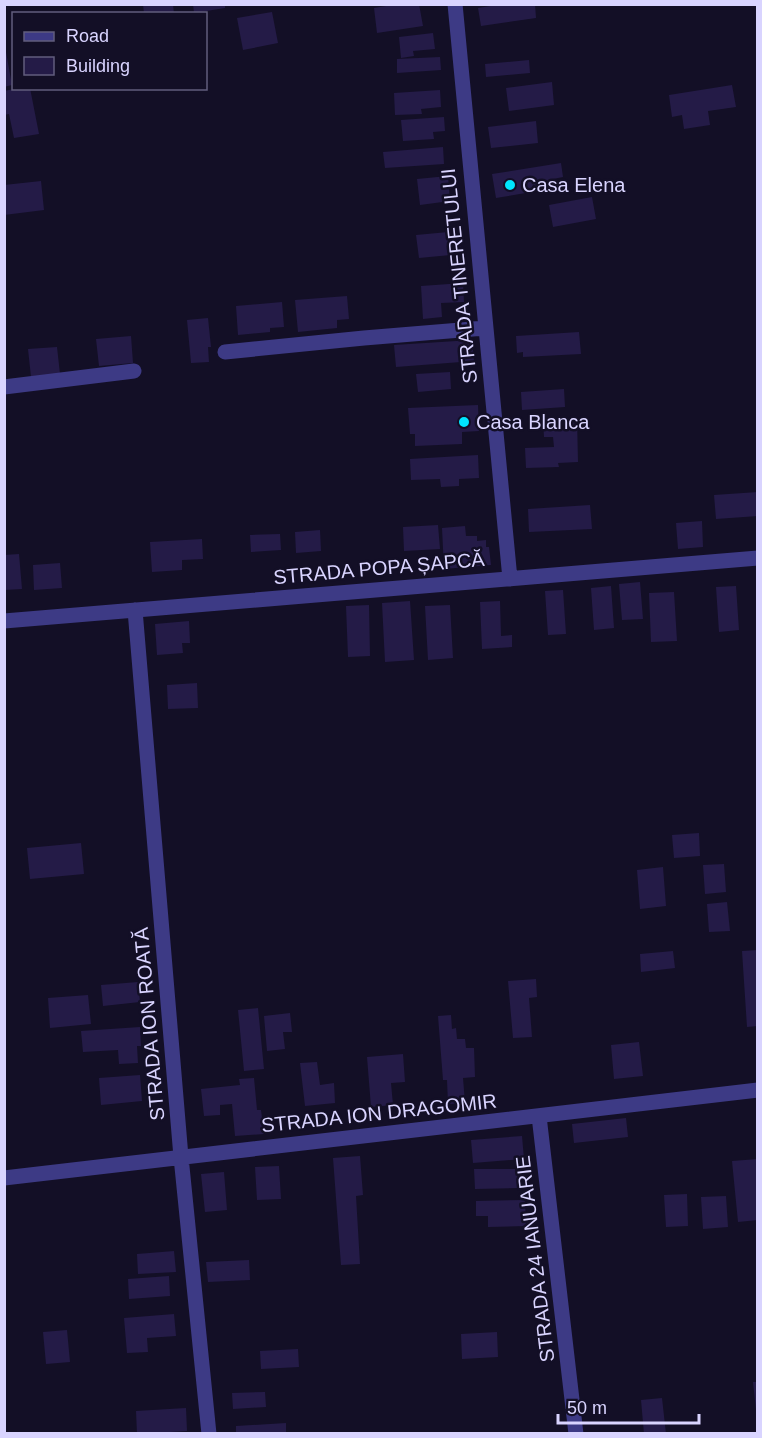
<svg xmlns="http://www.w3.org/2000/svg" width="762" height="1438" font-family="Helvetica,sans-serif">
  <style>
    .building { fill: #241b47 }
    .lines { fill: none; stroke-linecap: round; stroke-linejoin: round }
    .street { stroke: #3d3a85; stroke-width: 15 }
    .poi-dot { fill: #00e5ff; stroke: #130f26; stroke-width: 2 }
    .labels { text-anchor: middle; stroke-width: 5; stroke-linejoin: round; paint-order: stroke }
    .poi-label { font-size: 20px; fill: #d9d4ff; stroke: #130f26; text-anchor: start }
    .street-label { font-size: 20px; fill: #d9d4ff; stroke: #130f26 }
  </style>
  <rect width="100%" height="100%" fill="#130f26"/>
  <path class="building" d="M143,4H173L174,14H144Z
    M193,4H225V8L194,13Z
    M398,4H419L423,26L377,33L374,8Z
    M503,4H535L536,18L481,26L478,8Z
    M272,12L278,43L243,50L237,18Z
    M433,33L435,49L413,51L414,56L401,58L399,37Z
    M4,52H6L12,85L4,87Z
    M440,57L441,70L397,73V59Z
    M529,60L530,73L486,77L485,64Z
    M552,82L554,105L509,111L506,88Z
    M732,85L736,107L708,111L710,125L684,129L682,115L672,117L669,95Z
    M19,88H30L39,134L14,138L9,114L4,115V91Z
    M440,90L441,107L421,109L422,114L395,115L394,93Z
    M444,117L445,131L433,132L434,139L403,141L401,120Z
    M536,121L538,143L491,148L488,127Z
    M443,147L444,164L385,168L383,152Z
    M561,163L563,177L553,179L555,188L496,198L492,174Z
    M448,176L450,201L420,205L417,179Z
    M41,181L44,210L4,215V185Z
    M592,197L596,219L553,227L549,205Z
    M459,231L461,254L419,258L416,235Z
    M463,283L464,302L441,303L442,317L423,319L421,286Z
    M347,296L349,319L337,320V328L298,332L295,300Z
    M282,302L284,327L270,328V332L238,335L236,306Z
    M208,318L211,347H208L209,362L191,363L187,320Z
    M579,332L581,354L523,357V352L517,353L516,336Z
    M131,336L133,363L99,366L96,339Z
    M472,340L474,361L396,367L394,345Z
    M57,347L60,374L31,377L28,349Z
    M450,372L451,389L418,392L416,374Z
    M564,389L565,407L522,410L521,392Z
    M478,405L479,431L462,432V444L415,446V434H410L408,408Z
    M577,418L578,462L558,463L559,467L526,468L525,448L554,447L553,437H544L543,420Z
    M478,455L479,478L459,479V486L441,487L440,479L411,480L410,459Z
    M758,492V516L716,519L714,495Z
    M590,505L592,529L529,532L528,509Z
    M702,521L703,547L678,549L676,523Z
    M438,525L440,549L404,551L403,527Z
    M465,526L466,536H477V541L486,540V547H489L491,565L444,569L442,528Z
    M320,530L321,551L296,553L295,532Z
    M280,534L281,550L251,552L250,535Z
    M202,539L203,559L182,560V570L152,572L150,542Z
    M19,554L22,589L4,590V555Z
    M60,563L62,588L34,590L33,565Z
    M640,582L643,619L622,620L619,584Z
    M611,586L614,628L594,630L591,588Z
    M736,586L739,630L719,632L716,587Z
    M563,590L566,634L548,635L545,591Z
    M674,592L677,641L651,642L649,593Z
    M410,601L414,660L385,662L382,603Z
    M500,601L501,636L512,635V647L482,649L480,602Z
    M369,605L370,656L348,657L346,606Z
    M450,605L453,658L428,660L425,606Z
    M189,621L190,643H182L183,653L157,655L155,624Z
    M197,683L198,708L168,709L167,685Z
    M699,833L700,856L674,858L672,835Z
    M81,843L84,874L30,879L27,848Z
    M724,864L726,892L705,894L703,865Z
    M663,867L666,906L640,909L637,870Z
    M727,902L730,931L709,932L707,904Z
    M758,950V1026L747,1027L742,951Z
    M673,951L675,968L641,972L640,954Z
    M536,979L537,997L529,998L532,1037L513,1038L508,981Z
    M138,982L140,1002L103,1006L101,985Z
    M88,995L91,1024L50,1028L48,998Z
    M258,1008L264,1069L244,1071L238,1010Z
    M290,1013L292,1032H283L285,1049L267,1051L264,1016Z
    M451,1015L452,1029L456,1028L457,1039H465L466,1048H474L475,1077L463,1078L465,1103L448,1104L447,1080H443L438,1016Z
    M140,1027L141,1046H137L138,1063L119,1064L118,1050L83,1052L81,1031Z
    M639,1042L643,1076L614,1079L611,1045Z
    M403,1054L405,1082L391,1083L393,1105L371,1107L367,1057Z
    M317,1062L320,1085L334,1083L335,1103L305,1106L300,1063Z
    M140,1075L142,1101L101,1105L99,1078Z
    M254,1078L257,1110H261L264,1134L235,1136L232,1104L220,1105V1115L204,1116L201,1089L240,1085L239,1079Z
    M626,1118L628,1137L574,1143L572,1124Z
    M522,1136L524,1159L473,1163L471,1140Z
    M360,1156L363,1195L356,1196L360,1264L341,1265L333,1158Z
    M758,1159V1220L738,1222L732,1161Z
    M279,1166L281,1199L257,1200L255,1167Z
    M474,1169H518V1188L475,1189Z
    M224,1172L227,1210L205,1212L201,1174Z
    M687,1194L688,1226L666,1227L664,1195Z
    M726,1196L728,1227L703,1229L701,1197Z
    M525,1200L526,1226L488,1227V1216H476V1201Z
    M174,1251L176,1272L138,1274L137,1254Z
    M249,1260L250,1280L208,1282L206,1262Z
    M169,1276L170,1296L129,1299L128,1279Z
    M174,1314L176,1336L147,1338L148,1352L127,1353L124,1318Z
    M67,1330L70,1362L46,1364L43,1332Z
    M497,1332L498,1357L462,1359L461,1334Z
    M298,1349L299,1367L261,1369L260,1351Z
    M753,1382H758V1409L756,1410Z
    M265,1392L266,1407L233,1409L232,1393Z
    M662,1398L666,1434H644L641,1400Z
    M186,1408L187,1431L137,1434L136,1411Z
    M286,1423V1434H236V1426Z"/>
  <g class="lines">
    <path class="street" d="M455,4L510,579
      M225,352L364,338L485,328
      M4,387L134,371
      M135,610L181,1157L209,1434
      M4,621L758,558
      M539,1116L576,1434
      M4,1178L758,1090"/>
  </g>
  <g class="poi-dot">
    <circle cx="510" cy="185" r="6"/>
    <circle cx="464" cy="422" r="6"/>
  </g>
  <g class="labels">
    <g class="poi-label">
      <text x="522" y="192">Casa Elena</text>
      <text x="476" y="429">Casa Blanca</text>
    </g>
    <g class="street-label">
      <text transform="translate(459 276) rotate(-96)" y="7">STRADA TINERETULUI</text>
      <text transform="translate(379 568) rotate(-5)" y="7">STRADA POPA ȘAPCĂ</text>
      <text transform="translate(149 1024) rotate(-95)" y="7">STRADA ION ROATĂ</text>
      <text transform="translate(379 1113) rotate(-6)" y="7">STRADA ION DRAGOMIR</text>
      <text transform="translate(535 1259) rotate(-97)" y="7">STRADA 24 IANUARIE</text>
    </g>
  </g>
  <rect width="762" height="1438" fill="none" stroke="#d9d4ff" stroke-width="12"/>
  <rect x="12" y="12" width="195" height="78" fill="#130f26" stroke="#625e7d" stroke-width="1.5"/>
  <rect x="24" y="32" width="30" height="9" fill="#3d3a85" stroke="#625e7d" stroke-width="1.5"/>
  <text x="66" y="42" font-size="18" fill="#d9d4ff">Road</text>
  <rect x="24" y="57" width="30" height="18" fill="#241b47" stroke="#625e7d" stroke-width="1.5"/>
  <text x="66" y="72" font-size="18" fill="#d9d4ff">Building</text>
  <path d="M558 1414v9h141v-9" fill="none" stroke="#d9d4ff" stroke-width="3"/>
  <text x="567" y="1414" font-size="18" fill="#d9d4ff" stroke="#130f26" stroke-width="4.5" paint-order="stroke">50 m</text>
</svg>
